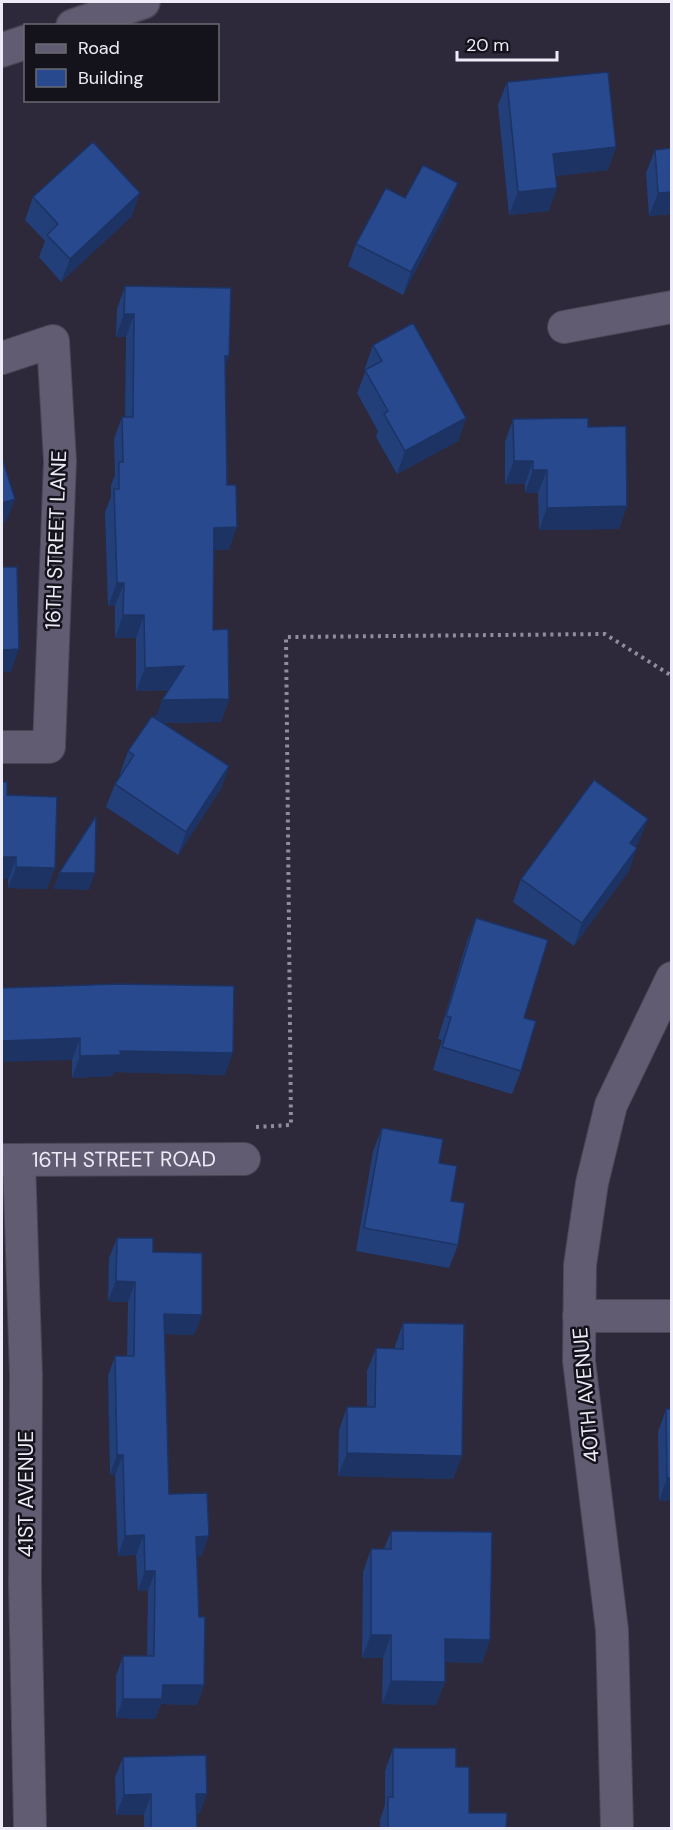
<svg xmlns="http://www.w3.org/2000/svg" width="673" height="1830" font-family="'DM Sans',sans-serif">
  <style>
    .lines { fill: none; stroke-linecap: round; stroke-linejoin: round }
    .street-casing { stroke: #494554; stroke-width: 34 }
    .secondary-casing { stroke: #494554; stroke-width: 36 }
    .path { stroke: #908d9c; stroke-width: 4; stroke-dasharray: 3 4.5; stroke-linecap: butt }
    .street { stroke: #615c71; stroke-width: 32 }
    .secondary { stroke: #615c71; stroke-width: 33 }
    .wall { fill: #223f7a }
    .shaded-wall { fill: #1c3363 }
    .building { fill: #28498e; stroke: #1c3363; stroke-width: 1.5 }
    .labels { text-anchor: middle; stroke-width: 5; stroke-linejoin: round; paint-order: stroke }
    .street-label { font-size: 21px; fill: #edebf7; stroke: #14121b }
  </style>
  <rect width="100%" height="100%" fill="#2d283a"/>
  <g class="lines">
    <defs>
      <g id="street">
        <path d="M564,327L672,307"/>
        <path d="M2,358L53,341L60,461L49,747H2"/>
        <path id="s1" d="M2,1160L244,1159"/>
        <path d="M19,1160L26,1375L25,1583L30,1828"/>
        <path d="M579,1316H672"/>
        <path d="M617,1828L612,1630L579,1361L580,1265L592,1183L611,1105L672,978"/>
      </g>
      <path id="secondary" d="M73,26L143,2
        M2,50L26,42"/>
    </defs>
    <use href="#street" class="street-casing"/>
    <use href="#secondary" class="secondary-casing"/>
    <path class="path" d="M256,1127L291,1125L286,637L605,634L672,676"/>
    <use href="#street" class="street"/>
    <use href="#secondary" class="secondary"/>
  </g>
  <path class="wall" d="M507,82L616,147L608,170L556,176L549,211L509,215L498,105Z
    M672,148V214L649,216L646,173L655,150Z
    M33,197L132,216L61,282L39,257L45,241L25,220Z
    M405,198L449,206L403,295L348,266L356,244Z
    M125,286L225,366L229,550H214L213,630L229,699L221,722L162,723L229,766L221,789L178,855L106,807L115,784L121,775L120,774L128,751L155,718L169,690L136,691V638H115V606H108L105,512L111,497V485L115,475L114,439L122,417H125L126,337H116L117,309Z
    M373,345L466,418L458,441L397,474L376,437L378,431L357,393L366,370L365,368Z
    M513,419L588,427L627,506L619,529L539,530L538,493H525V484H505V442Z
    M7,795L55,868L47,889L8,888Z
    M639,842L635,847L629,871L574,946L513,902L521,879Z
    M476,918L524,1018L521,1071L512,1094L433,1070L442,1040L438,1039L467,941Z
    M2,988L225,1075L114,1072L113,1076L72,1078V1060Z
    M382,1128L439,1163L451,1201L458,1245L449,1268L356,1251L373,1151Z
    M117,1238L153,1252L202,1315L194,1335L165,1334L169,1494L202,1556H196L199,1617L204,1685L197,1705L161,1704L155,1719L116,1718V1676L123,1656H147L148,1591H138L136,1555L118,1556L115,1475H110L108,1376L115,1356H127L128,1302L108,1301L109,1258Z
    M403,1323L462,1456L453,1479L338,1476L339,1430L347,1407H367V1371L376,1348L395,1349V1346Z
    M666,1409H672V1500L659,1501L658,1432Z
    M391,1531L490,1640L482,1663L445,1662V1682L436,1705L382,1704L383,1658H362L363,1572L371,1549H384Z
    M393,1748L456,1767L469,1813L506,1828H380V1820L385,1805V1771Z
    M672,1755V1810H670Z
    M123,1757L207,1794L199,1814H196L197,1828H144V1815H116L115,1777Z"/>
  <path class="shaded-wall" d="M616,147L608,170L545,177L553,154Z
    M458,183L449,206L403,295L411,272Z
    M557,188L549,211L509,215L518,192Z
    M672,192V214L649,216L658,193Z
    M140,193L132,216L61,282L70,259Z
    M124,314H134L126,337H116Z
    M225,356H229L221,379Z
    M466,418L458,441L397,474L405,451Z
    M514,461H533L525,484H505Z
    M533,470H547L538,493H525Z
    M15,499L6,522L2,524V503Z
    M627,506L619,529L539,530L547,508Z
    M237,527L229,550H205L214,528Z
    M117,583H124L115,606H108Z
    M123,615H144L136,638H115Z
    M19,649L11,672H2V650Z
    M184,666L176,689L136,691L145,668Z
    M229,699L221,722L154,723L162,700Z
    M229,766L221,789L178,855L186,832Z
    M648,819L639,842L622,866L630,843Z
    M637,848L629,871L574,946L582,923Z
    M2,857H16L9,879H2Z
    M16,867L55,868L47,889L8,888Z
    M59,873H95L89,890L53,889Z
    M80,1038L72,1060L2,1062V1041Z
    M120,1051L233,1053L225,1075L114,1072L113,1076L72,1078L80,1056Z
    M116,1281L135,1282L128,1302L108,1301Z
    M164,1314L202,1315L194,1335L157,1334Z
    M347,1453L462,1456L453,1479L338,1476Z
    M117,1455H123L115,1475H110Z
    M667,1478H672V1500L659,1501Z
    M144,1535L136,1555L118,1556L125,1536Z
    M209,1536L202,1556L188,1557L196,1537Z
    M145,1571H155L148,1591H138Z
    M371,1635H391L383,1658H362Z
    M445,1639L490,1640L482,1663L437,1662Z
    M391,1681L445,1682L436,1705L382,1704Z
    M163,1685H204L197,1705L161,1704L155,1719L116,1718L123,1699Z
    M151,1794L144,1815H116L124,1795Z
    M196,1794H207L199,1814H188Z"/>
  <path class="building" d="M608,72L616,147L553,154L557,188L518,192L507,82Z
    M93,142L140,193L70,259L47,235L58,224L33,197Z
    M672,148V192L658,193L655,150Z
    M423,165L458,183L411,272L356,244L386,188L405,198Z
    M125,286L231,288L229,356H225L227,485H236L237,527L214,528L213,630L228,629L229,699L162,700L184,666L145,668L144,615H123L124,583H117L114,489H119V462H123L122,417H133L134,314H124Z
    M413,323L466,418L405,451L384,414L388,411L365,370L382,361L373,345Z
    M588,418V427L626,426L627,506L547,508V470H533V461H514L513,419Z
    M2,458L15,499L2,503Z
    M2,567H17L19,649L2,650Z
    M152,716L229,766L186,832L115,784L134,755L128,751Z
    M594,780L648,819L630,843L637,848L582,923L521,879Z
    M2,782H7V795L57,797L55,868L16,867V857H2Z
    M96,816L95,873H59Z
    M476,918L548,940L524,1018L536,1021L521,1071L442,1047L451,1017L446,1016Z
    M118,984L234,986L233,1053L120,1051L121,1055L80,1056V1038L2,1041V988Z
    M382,1128L443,1139L439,1163L457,1166L451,1201L465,1203L458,1245L364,1228Z
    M117,1238H153V1252L202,1253V1315L164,1314L169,1494L207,1493L209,1536L196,1537L199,1617H205L204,1685H163L162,1699H123V1656H154L155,1571H145L144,1535L125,1536L123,1455H117L115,1356H134L135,1282L116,1281Z
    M403,1323L464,1324L462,1456L347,1453V1407H375L376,1348L403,1349Z
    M666,1409H672V1478H667Z
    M391,1531L492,1532L490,1640L445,1639V1682L391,1681V1635H371V1549H391Z
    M393,1748H456V1767H469V1813H507L506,1828H388V1797H393Z
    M206,1755L207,1794H196L197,1828H151V1794L124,1795L123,1757Z"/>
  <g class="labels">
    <g class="street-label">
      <text transform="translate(56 540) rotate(-88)" y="7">16TH STREET LANE</text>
      <text dy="7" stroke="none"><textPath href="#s1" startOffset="122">16TH STREET ROAD</textPath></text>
      <text transform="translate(586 1395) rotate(-95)" y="7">40TH AVENUE</text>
      <text transform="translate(26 1494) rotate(-90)" y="7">41ST AVENUE</text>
    </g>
  </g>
  <rect width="673" height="1830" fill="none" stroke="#edebf7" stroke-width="6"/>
  <rect x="24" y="24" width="195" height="78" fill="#14121b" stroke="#6b6973" stroke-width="1.5"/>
  <rect x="36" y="44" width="30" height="9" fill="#615c71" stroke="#6b6973" stroke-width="1.5"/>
  <text x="78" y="54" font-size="18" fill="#edebf7">Road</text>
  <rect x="36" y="69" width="30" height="18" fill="#28498e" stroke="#6b6973" stroke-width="1.5"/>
  <text x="78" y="84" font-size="18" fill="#edebf7">Building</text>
  <path d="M457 51v9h100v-9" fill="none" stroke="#edebf7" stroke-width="3"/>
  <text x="466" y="51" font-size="18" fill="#edebf7" stroke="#14121b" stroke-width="4.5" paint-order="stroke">20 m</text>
</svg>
